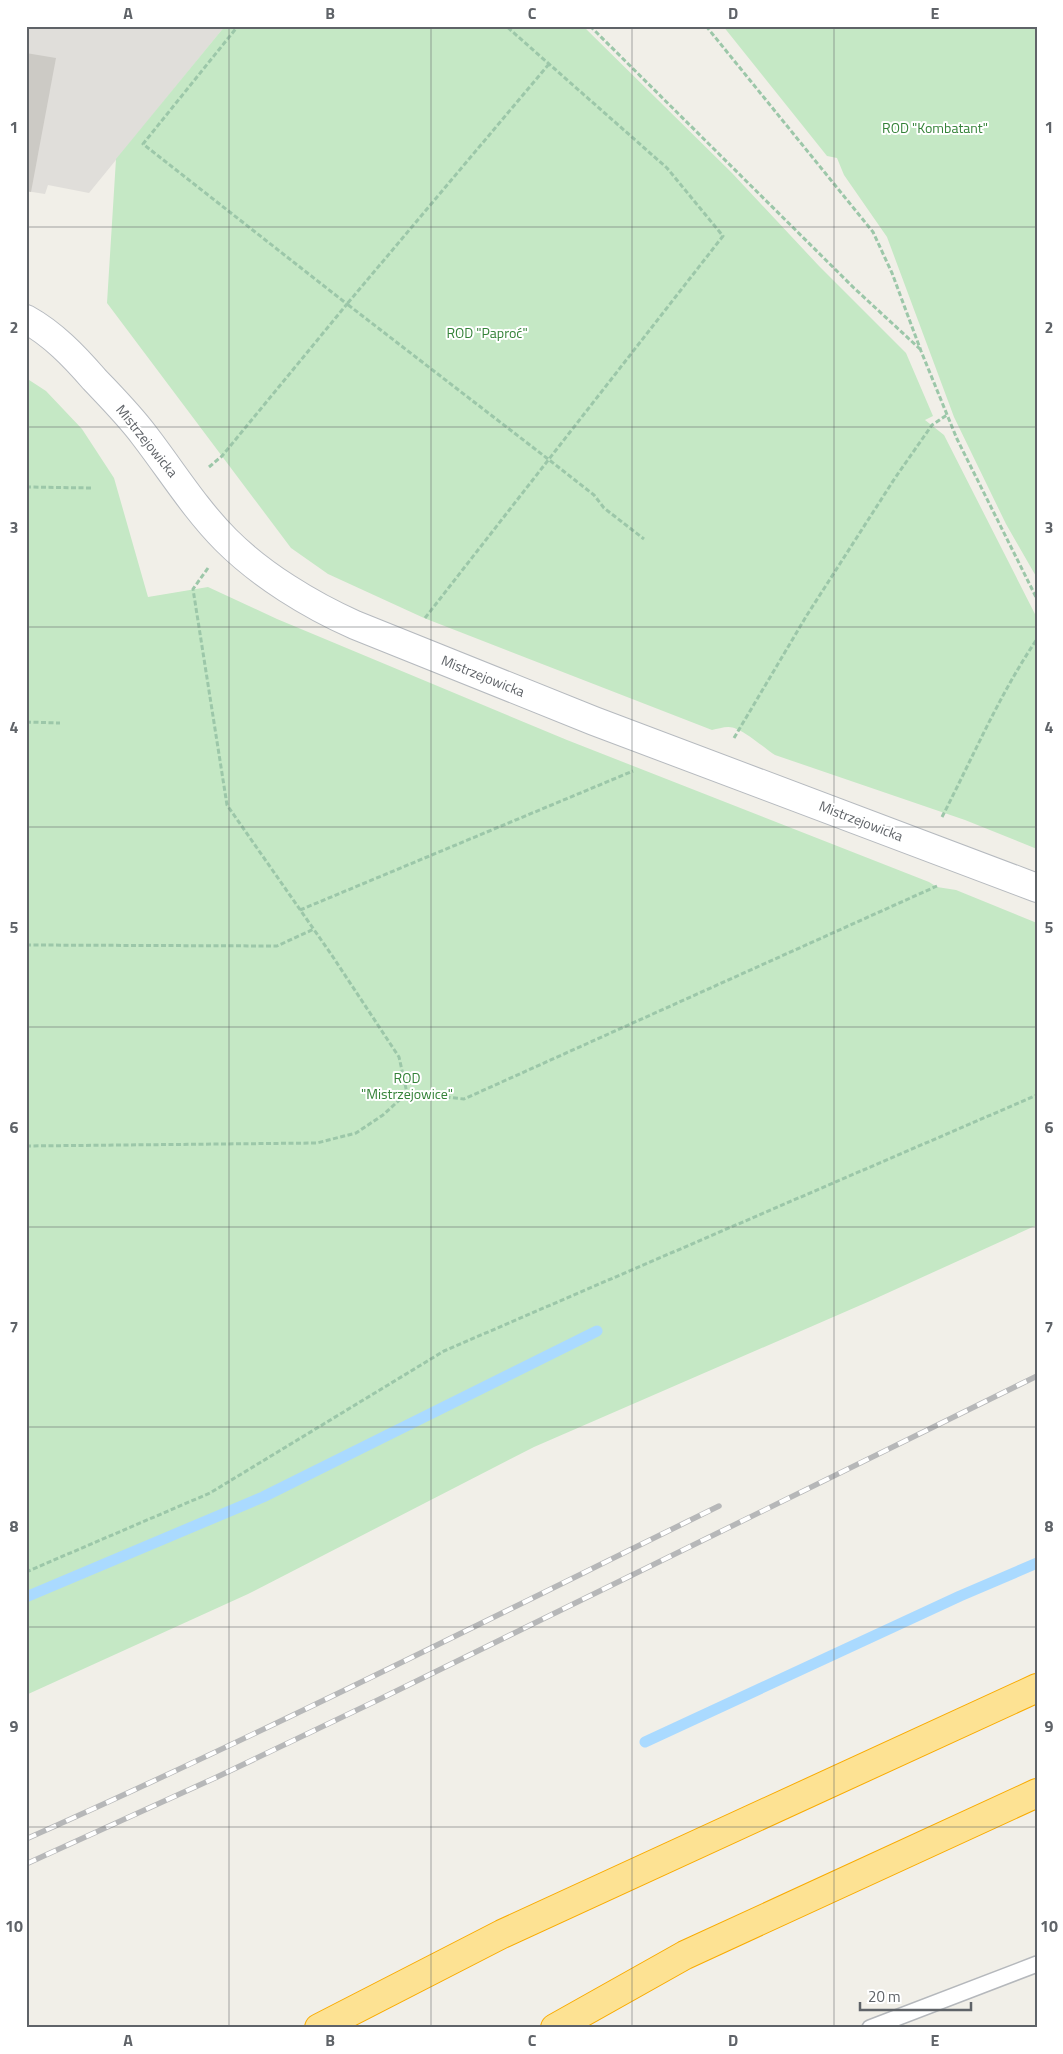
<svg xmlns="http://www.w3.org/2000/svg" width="1063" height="2054" font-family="'Titillium Web',sans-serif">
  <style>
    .industrial { fill: #e0deda }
    .green { fill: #c5e8c5 }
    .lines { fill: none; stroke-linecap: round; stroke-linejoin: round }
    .stream { stroke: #aadaff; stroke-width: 11 }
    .building { fill: #cccac5 }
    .lane-casing { stroke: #b5b8bc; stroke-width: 18 }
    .secondary-casing { stroke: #b6babf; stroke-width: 30 }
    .highway-casing { stroke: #f9ab00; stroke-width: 30 }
    .path { stroke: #9cc7a9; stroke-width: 3; stroke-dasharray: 5 2.5; stroke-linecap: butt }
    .lane { stroke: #fff; stroke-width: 15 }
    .secondary { stroke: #fff; stroke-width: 28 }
    .highway { stroke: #fde293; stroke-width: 28 }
    .rail-casing { stroke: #b6b7b8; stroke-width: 5.5 }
    .rail { stroke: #fff; stroke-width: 4; stroke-dasharray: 11; stroke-linecap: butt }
    .grid { fill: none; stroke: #5f6368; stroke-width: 1; stroke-opacity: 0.55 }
    .labels { text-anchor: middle; stroke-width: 4; stroke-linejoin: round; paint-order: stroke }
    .park-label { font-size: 14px; fill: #348238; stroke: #fff }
    .street-label { font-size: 14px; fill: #5f6368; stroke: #fff }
    .neatline { fill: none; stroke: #5f6368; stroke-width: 2 }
    .grid-label { font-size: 16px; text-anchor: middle; font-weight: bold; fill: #5f6368 }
  </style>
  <rect width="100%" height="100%" fill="#f1efe8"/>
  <path class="industrial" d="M26,26H225L89,193L48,185L45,194L26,191Z"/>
  <path class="green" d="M225,26H583L732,173L819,266L906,353L933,416L925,420L944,435L1037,618V849L965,820L775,755C764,748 740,726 728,727C723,727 717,729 712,730L424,618L328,574L291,548L107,303L116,159Z
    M723,26H1037V578L1006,524L954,417L887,237L844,175L837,158L827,156Z
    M26,378L46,391L82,429L114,478L148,597L208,587L277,619L567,740L929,882L937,887L956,890L1037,923V1225L870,1301L534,1447L248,1594L26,1695Z"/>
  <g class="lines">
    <path class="stream" d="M26,1597L263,1497L597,1331
      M645,1742L960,1596L1037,1563"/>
  </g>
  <path class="building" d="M26,53L56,58L31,192L26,191Z"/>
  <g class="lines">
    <defs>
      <path id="lane" d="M870,2028L1037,1964"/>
      <path id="secondary" d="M26,319C53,334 74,356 94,379C111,397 129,415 144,435C171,470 195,509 226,540C261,575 310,605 355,625L594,721L1037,888"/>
      <path id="highway" d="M319,2028L502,1934L1037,1688
        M555,2028L685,1955L1037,1793"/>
    </defs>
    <use href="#lane" class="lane-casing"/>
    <use href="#secondary" class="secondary-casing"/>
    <use href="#highway" class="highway-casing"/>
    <path class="path" d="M590,26L854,288L920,349
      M706,26L873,232L892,273L921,351L957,439L1037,599
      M549,64L347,304L548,459L594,495L604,508L644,539
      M209,467L222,456L347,304L143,144L238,26
      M26,487L93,488
      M208,568L193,589L227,805L331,954L399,1057L407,1093
      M425,618L723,236L667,168L506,26
      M26,722L60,723
      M734,738L807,615L895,478L932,425L947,415
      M942,817C973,757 999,695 1037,639
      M300,910L633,771
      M26,945L277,946L314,929
      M26,1146L317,1143L356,1133L383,1115L407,1093L464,1099L937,886
      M26,1572L210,1493L444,1351L1037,1095"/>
    <use href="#lane" class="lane"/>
    <use href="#secondary" class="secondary"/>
    <use href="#highway" class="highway"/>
    <defs>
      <path id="rail" d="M26,1839C260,1735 489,1619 719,1506
        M26,1864L217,1777L380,1699L1037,1376"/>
    </defs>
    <use href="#rail" class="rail-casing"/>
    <use href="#rail" class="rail"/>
  </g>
  <path class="grid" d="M229,26V2028M431,26V2028M632,26V2028M834,26V2028M26,227H1037M26,427H1037M26,627H1037M26,827H1037M26,1027H1037M26,1227H1037M26,1427H1037M26,1627H1037M26,1827H1037"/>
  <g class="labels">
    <g class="park-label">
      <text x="935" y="133">ROD "Kombatant"</text>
      <text x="487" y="338">ROD "Paproć"</text>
      <text x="407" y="1083">ROD<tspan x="407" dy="16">"Mistrzejowice"</tspan></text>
    </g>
    <g class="street-label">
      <text transform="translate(147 441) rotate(51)" y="5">Mistrzejowicka</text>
      <text transform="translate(483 676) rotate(22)" y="5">Mistrzejowicka</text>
      <text transform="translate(861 821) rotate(21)" y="5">Mistrzejowicka</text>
    </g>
  </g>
  <rect width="1063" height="2054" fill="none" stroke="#ffffff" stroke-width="55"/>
  <path d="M860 2002v8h111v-8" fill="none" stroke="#5f6368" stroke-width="2.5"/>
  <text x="868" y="2002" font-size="15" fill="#5f6368" stroke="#ffffff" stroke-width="4" paint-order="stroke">20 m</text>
  <rect x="28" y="28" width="1008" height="1998" class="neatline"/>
  <g class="grid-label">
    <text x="128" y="19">A</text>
    <text x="330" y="19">B</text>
    <text x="532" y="19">C</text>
    <text x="733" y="19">D</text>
    <text x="935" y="19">E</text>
    <text x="14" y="133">1</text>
    <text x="1049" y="133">1</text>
    <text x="14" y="333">2</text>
    <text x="1049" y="333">2</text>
    <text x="14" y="533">3</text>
    <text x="1049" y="533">3</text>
    <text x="14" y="733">4</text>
    <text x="1049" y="733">4</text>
    <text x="14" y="933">5</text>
    <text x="1049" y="933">5</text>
    <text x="14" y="1133">6</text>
    <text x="1049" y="1133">6</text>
    <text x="14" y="1333">7</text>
    <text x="1049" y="1333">7</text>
    <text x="14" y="1532">8</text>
    <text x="1049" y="1532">8</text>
    <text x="14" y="1732">9</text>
    <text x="1049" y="1732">9</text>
    <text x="14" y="1932">10</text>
    <text x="1049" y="1932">10</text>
    <text x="128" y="2046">A</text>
    <text x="330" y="2046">B</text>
    <text x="532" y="2046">C</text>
    <text x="733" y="2046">D</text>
    <text x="935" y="2046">E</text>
  </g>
</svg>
